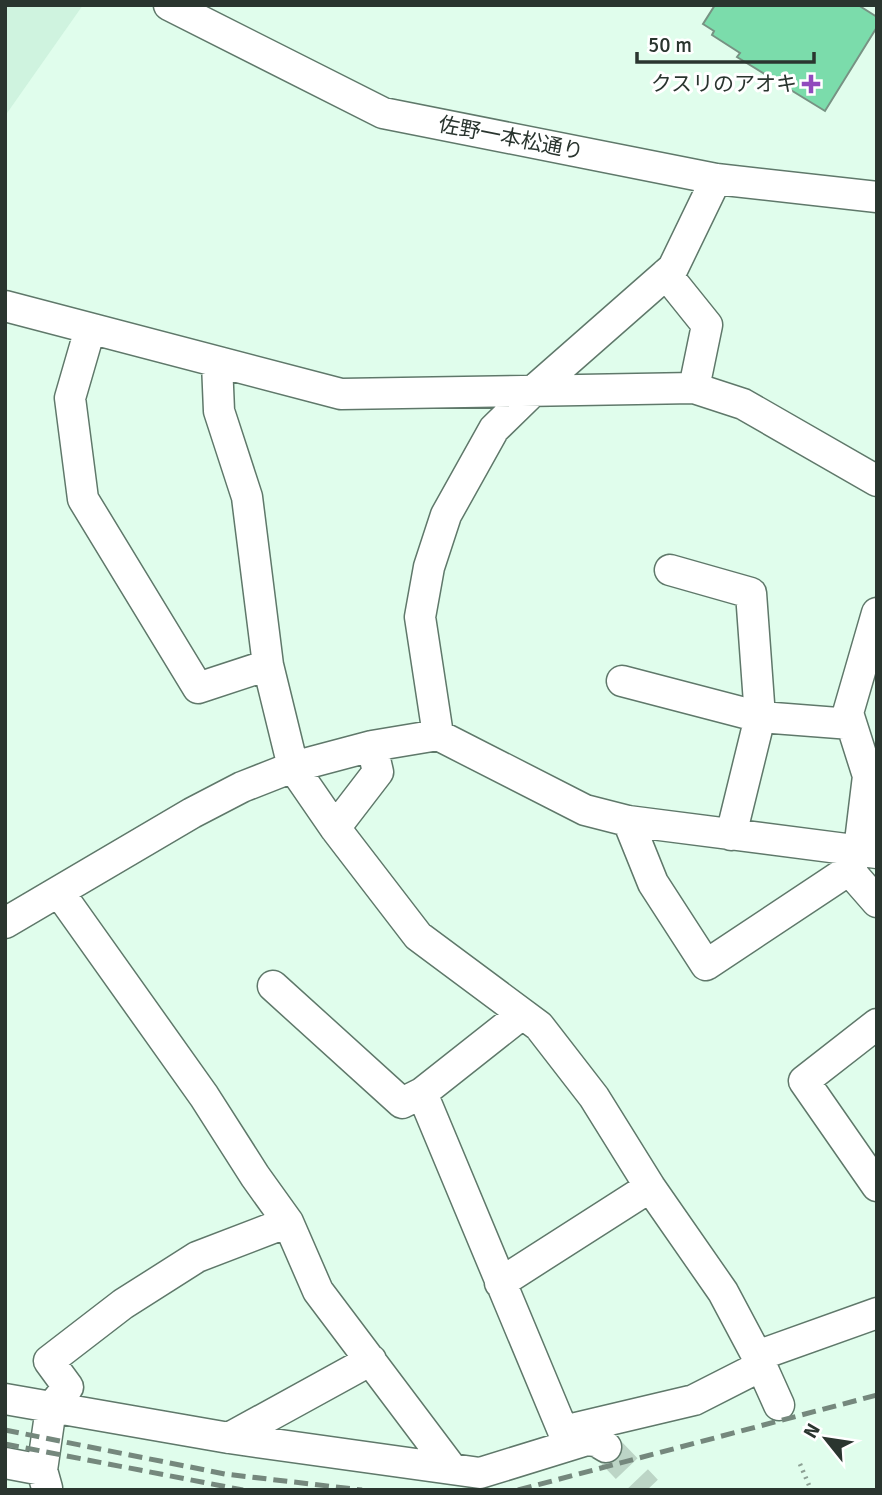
<svg xmlns="http://www.w3.org/2000/svg" width="882" height="1495" font-family="Signika,'Noto Sans JP',sans-serif">
  <style>
    .built { fill: #cff3df }
    .building { fill: #7bdcab; stroke: #779283; stroke-width: 2 }
    .lines { fill: none; stroke-linecap: round; stroke-linejoin: round }
    .minor-tunnel { stroke: #bcd5c6; stroke-width: 30; stroke-dasharray: 30 15; stroke-linecap: butt }
    .minor-casing { stroke: #5f786a; stroke-width: 33 }
    .path { stroke: #8ca094; stroke-width: 4.5; stroke-dasharray: 2 5; stroke-linecap: butt }
    .minor { stroke: #fff; stroke-width: 30 }
    .rail { stroke: #75887d; stroke-width: 5; stroke-dasharray: 14 7; stroke-linecap: butt }
    .poi-dot { fill: #914abd; stroke: #fff; stroke-width: 2.5 }
    .labels { text-anchor: middle; stroke-width: 6; stroke-linejoin: round; paint-order: stroke }
    .poi-label { font-size: 21px; fill: #2a352f; stroke: #fff; text-anchor: end }
    .street-label { font-size: 21px; fill: #2a352f; stroke: #fff }
  </style>
  <rect width="100%" height="100%" fill="#e0fdec"/>
  <path class="built" d="M7,5H83L5,116V7Z"/>
  <path class="building" d="M715,5H858L877,17V27L825,111L737,57L740,53L712,35L714,31L703,24Z"/>
  <g class="lines">
    <path class="minor-tunnel" d="M606,1447L647,1490"/>
    <defs>
      <path id="minor" d="M169,5L383,113L716,179L877,197
        M666,274L707,325L694,388
        M5,306L341,394L694,388L743,404L877,481
        M90,329L70,398L83,499L198,688L268,665
        M217,363L219,411L247,497L268,665L293,767L335,828L418,936L539,1026L594,1097L650,1187L723,1292L757,1356L779,1405
        M670,570L751,593L760,717L731,835
        M622,681L760,717L851,724
        M438,735L420,617L429,567L446,515L494,429L533,391L673,268L716,179
        M628,821L653,883L706,965L849,870L859,850L868,776L848,713L877,613
        M335,828L378,772L372,746
        M849,870L877,902
        M59,892L204,1096L255,1176L288,1222L318,1291L452,1469
        M5,923L192,813L242,787L293,767L372,746L438,735L585,810L628,821L877,853
        M273,986L402,1103L422,1093L522,1014
        M877,1024L804,1081L877,1186
        M422,1093L563,1431
        M500,1283L650,1187
        M757,1356L877,1313
        M5,1399L229,1438L480,1473L587,1440L596,1441L606,1447
        M563,1431L694,1400L761,1366
        M229,1438L371,1360
        M5,1463L42,1470L47,1488
        M42,1470L51,1408L68,1387L49,1361L123,1304L197,1257L288,1222"/>
    </defs>
    <use href="#minor" class="minor-casing"/>
    <path class="path" d="M800,1464L811,1490"/>
    <use href="#minor" class="minor"/>
    <path class="rail" d="M5,1430L225,1474L362,1490
      M5,1444L243,1490
      M518,1490L877,1395"/>
  </g>
  <path class="poi-dot" d="M807.5 73.5h7v7h7v7h-7v7h-7v-7h-7v-7h7z"/>
  <g class="labels">
    <g class="poi-label">
      <text x="797" y="91">クスリのアオキ</text>
    </g>
    <g class="street-label">
      <text transform="translate(511 138) rotate(11)" y="7">佐野一本松通り</text>
    </g>
  </g>
  <rect width="882" height="1495" fill="none" stroke="#2a352f" stroke-width="14"/>
  <g transform="translate(826 1439) rotate(300)" stroke="#ffffff" stroke-width="5" paint-order="stroke">
  <path d="M0-5L12 26L0 18L-12 26Z" fill="#2a352f"/>
  <text y="-10" font-size="19" font-weight="bold" text-anchor="middle" fill="#2a352f">N</text>
  </g>
  <path d="M637 52v10h177v-10" fill="none" stroke="#2a352f" stroke-width="3.5"/>
  <text x="648" y="52" font-size="21" fill="#2a352f" stroke="#ffffff" stroke-width="5" paint-order="stroke">50 m</text>
</svg>
